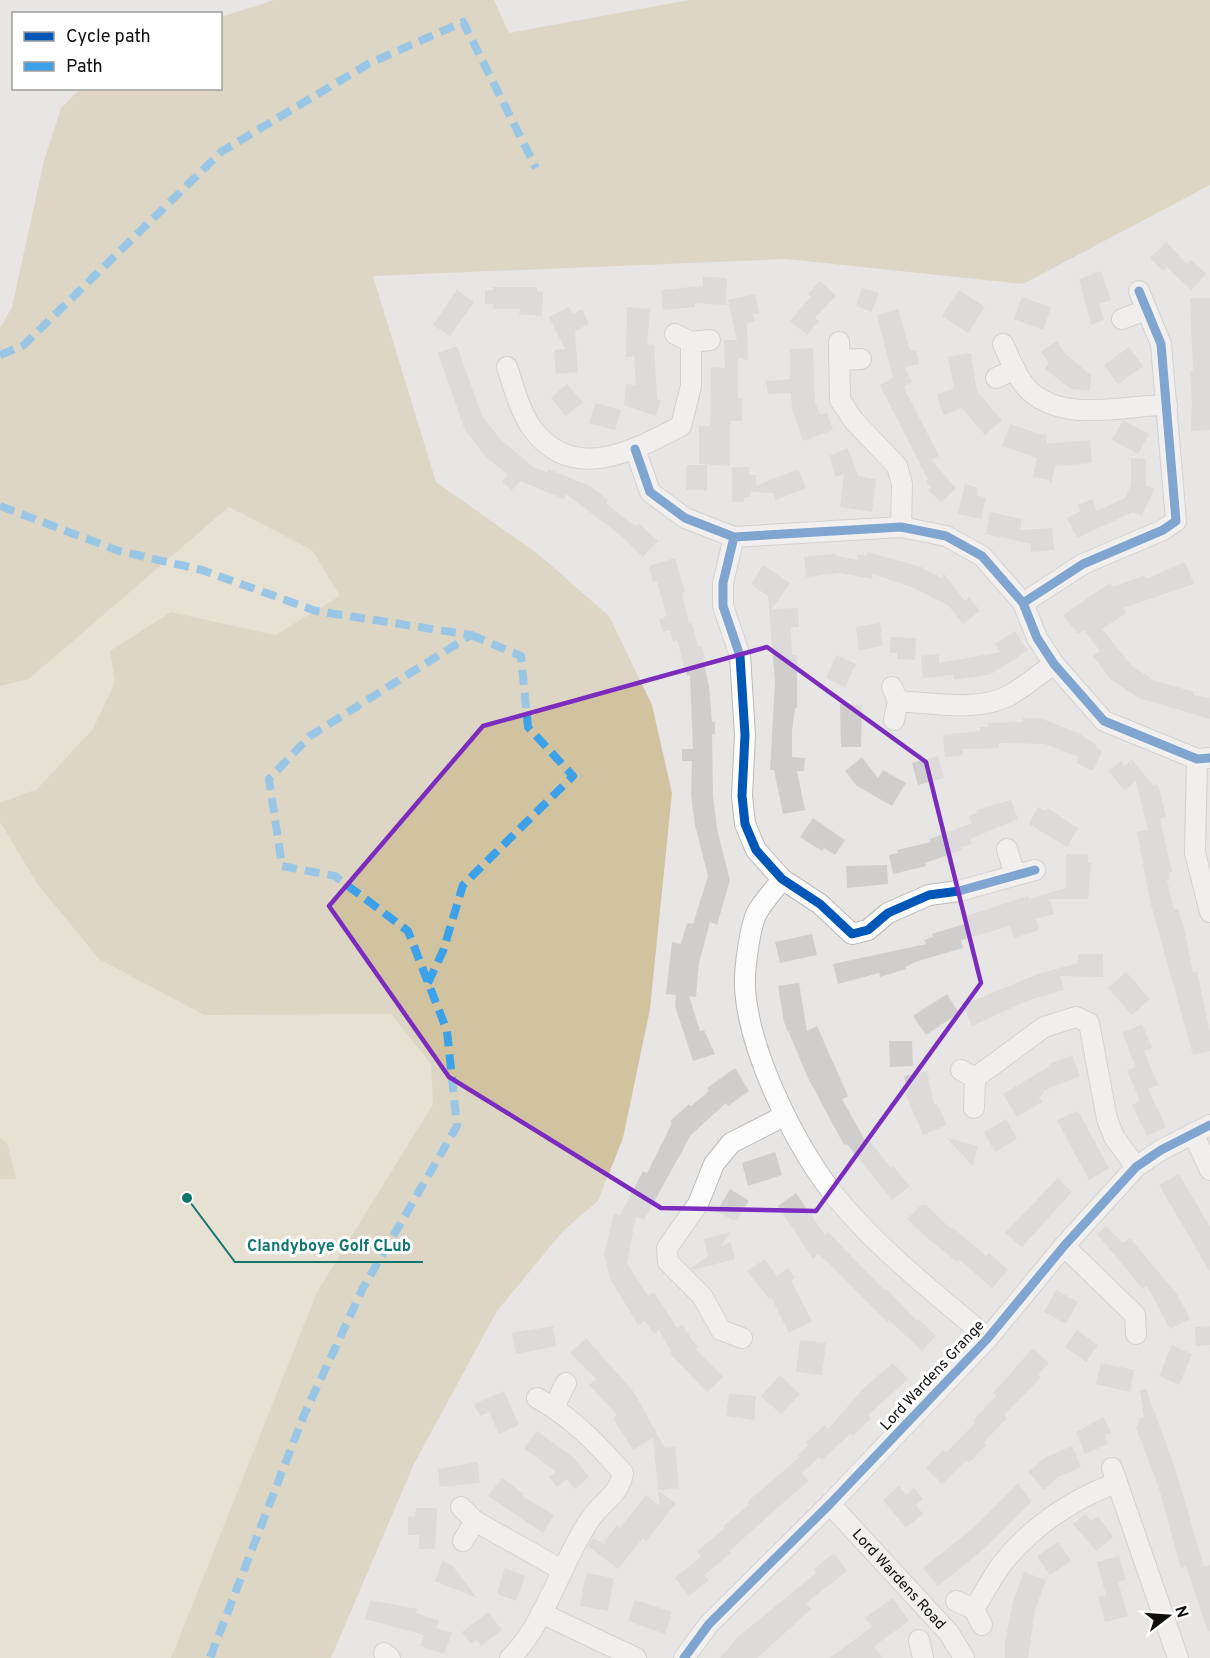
<svg xmlns="http://www.w3.org/2000/svg" width="1210" height="1658" font-family="Overpass,sans-serif">
  <style>
    .green { fill: #e6dbc0 }
    .forest { fill: #d1c3a0 }
    .building { fill: #d0cecc }
    .lines { fill: none; stroke-linecap: round; stroke-linejoin: round }
    .minor-casing { stroke: #bbb9b8; stroke-width: 22 }
    .minor { stroke: #fcfbfb; stroke-width: 20 }
    .quiet { stroke: #3da1e9; stroke-width: 8; stroke-dasharray: 15 8; stroke-linecap: butt }
    .cycleway-casing { stroke: #fff; stroke-width: 13 }
    .cycleway { stroke: #0057b8; stroke-width: 9 }
    .marked { fill: none; stroke: #7b2cbf; stroke-width: 4.5; stroke-linejoin: round }
    .labels { text-anchor: middle; stroke-width: 6; stroke-linejoin: round; paint-order: stroke }
    .street-label { font-size: 15px; fill: #100f0e; stroke: #fff }
    .leader { fill: none; stroke: #0f766e; stroke-width: 2 }
    .callout-dot { fill: #0f766e; stroke: #fff; stroke-width: 2 }
    .callout-label { font-size: 16px; text-anchor: middle; font-weight: bold; fill: #0f766e; stroke: #fff; stroke-width: 6; stroke-linejoin: round; paint-order: stroke }
  </style>
  <rect width="100%" height="100%" fill="#e8e6e4"/>
  <path class="green" d="M230,507L313,550L340,597L275,635L171,612L115,682L93,729L37,789L0,803V686L29,679Z
    M0,822L42,891L99,959L204,1015L391,1014L432,1064L433,1104L317,1292L171,1658H0Z"/>
  <path class="forest" d="M274,0H494L509,33L689,0H1210V185L1023,284L786,259L373,276L436,482L538,554L609,616L652,705L672,793L650,1009L623,1138L598,1201L564,1230L497,1311L414,1464L331,1658H171L317,1292L433,1104L431,1064L391,1014L204,1015L99,959L38,885L0,822V803L37,789L93,729L115,682L110,651L171,612L275,635L340,596L312,550L229,507L29,679L0,686V328L12,307L44,161L61,108L80,89L220,88L221,17Z
    M0,1138L7,1143L16,1179H0Z"/>
  <path class="building" d="M1166,242L1187,264L1191,260L1206,274L1191,290L1167,267L1163,271L1150,258Z
    M1101,271L1111,300L1099,304L1104,320L1091,325L1079,279Z
    M703,277L727,278L726,305L695,303V307L663,310L661,290L703,286Z
    M820,281L836,296L815,318L819,321L807,335L790,321L811,296L808,294Z
    M493,287H537V291L543,292L542,316L519,314L520,309H493V304H485V290H493Z
    M862,288L879,293L872,312L856,306Z
    M457,290L474,302L450,336L433,325Z
    M959,290L985,307L968,333L942,316Z
    M755,294L759,313L753,314L755,321L747,323L748,360L738,358V398H742V421H730V466L699,464V426H710L711,367L725,368L724,340H737L728,300Z
    M1022,297L1051,307L1043,330L1014,319Z
    M1190,298H1210V430L1191,431L1192,401L1190,371H1193Z
    M569,307L573,314L582,309L589,324L575,331L578,376L576,372L556,374L554,350L565,349L549,317Z
    M627,307L650,309L647,345L654,344L657,399L661,401L655,416L624,405L626,384L636,385L634,356L626,357Z
    M898,309L910,351L916,350L919,364L905,367L912,382L905,386L906,392L939,456L931,460L956,488L941,502L928,490L931,487L926,482L928,480L880,385L893,378L877,315Z
    M1057,341L1065,354L1091,375L1090,391L1071,389L1045,369L1049,363L1041,351Z
    M457,346L482,416L500,439L533,467L547,472L548,469L590,486L608,500L606,503L624,518L636,526L638,523L658,541L643,557L624,538L566,494L564,499L520,481L512,490L502,482L508,475L485,456L465,430L438,353Z
    M1129,347L1143,366L1118,384L1104,365Z
    M813,348L815,402L820,415L827,413L833,430L803,441L792,409L791,393L768,394L766,381L790,379V349Z
    M971,353L977,392L1002,420L985,435L962,408L943,415L938,399V394L954,388L948,357Z
    M567,384L583,402L566,416L551,398Z
    M595,403L621,410L615,430L589,423Z
    M1123,420L1149,434L1138,454L1112,440Z
    M1010,424L1042,435L1046,433L1047,444L1090,440L1092,463L1055,466L1051,484L1049,480L1033,477L1037,458L1002,446Z
    M848,448L858,476L876,479L872,512L840,507L844,474L836,477L829,456Z
    M1131,458L1146,459V485L1154,489L1142,516L1133,512L1077,538L1067,518L1081,511L1078,505L1092,499L1097,511L1125,498L1131,485Z
    M686,465H707V490H686Z
    M732,467H749V475H756V486L798,469L806,488L776,500L773,493L751,492L750,497H744V502H732Z
    M965,484L978,488L977,495L986,498L981,519L958,514Z
    M990,512L1022,519L1020,530L1052,528L1054,550L1031,552V544L986,534Z
    M867,552L921,567L942,578L944,574L965,601L969,597L980,611L963,624L949,606L914,588L873,574L872,579L840,573L806,577L804,557L835,554L836,556L857,560L858,554L866,556Z
    M675,558L685,592L682,593L689,624L692,623L698,647L702,646L705,658L703,659L709,686L712,722H715V734H712L713,795L717,829L730,880L717,925L710,922L699,963L696,997L689,996L700,1031L704,1030L715,1054L693,1061L675,1006L676,995L666,994L672,942L681,944L687,923L693,924L708,876L695,825L691,795L692,761H682V749H693L690,675L687,676L677,640L673,641L670,630L663,632L659,619L667,616L657,581L653,582L649,566Z
    M1185,562L1194,584L1123,608L1126,613L1102,629L1131,665L1153,680L1194,692L1193,695L1210,698V719L1139,698L1111,680L1093,656L1100,651L1084,630L1078,634L1063,615L1110,583L1113,587L1145,575L1146,579Z
    M763,565L790,583L772,609L798,608L799,627H791L792,655H797V708H795L792,731V757L805,758L804,771H797L805,810L783,814L774,770H770L775,683L768,596L751,584Z
    M880,623L883,646L859,650L856,627Z
    M1015,631L1026,648L1030,649L991,674L954,680L953,675L923,678L921,656L939,654V663L1001,652L995,644Z
    M890,637L916,638L915,660L897,659V653H890Z
    M836,655L856,664L845,687L826,678Z
    M840,704L862,705L861,747H841Z
    M1023,718H1040L1078,733L1097,745L1096,748L1102,751L1093,771L1076,763L1079,757L1045,744L999,743V748L962,749L963,755L945,757L943,735L980,731V727H988V723L1023,722Z
    M938,756L944,778L918,785L912,763Z
    M862,757L878,778L883,770L906,783L892,806L857,786L845,771Z
    M1130,758L1153,785L1158,784L1166,817L1160,819L1172,872L1169,873L1170,880H1167L1174,910L1178,909L1184,928L1193,973L1197,972L1210,1032V1051L1193,1055L1150,901L1137,832L1148,830L1136,781L1124,790L1108,771L1121,761L1125,766L1129,762L1133,766Z
    M1011,800L1018,819L970,839L972,844L961,847L962,850L925,863L926,866L893,874L889,855L898,853L897,850L931,842L930,839L972,823L969,816L977,813L976,810Z
    M1038,807L1046,811L1047,808L1078,828L1067,847L1029,824Z
    M813,818L845,840L835,855L824,848L822,851L800,837Z
    M1066,854H1088V863H1091L1088,899H1050L1054,914L1036,919L1039,930L1014,938L1010,926L961,940L963,948L918,961L905,967L906,969L880,977L879,973L838,984L833,964L926,944L924,940L933,937L932,934L968,923L966,916L1028,896L1029,899L1066,888Z
    M887,865L888,884L847,888L846,866Z
    M812,934L817,955L780,963L775,942Z
    M1078,954H1103V977L1060,976L1064,990L1029,1000L972,1026L963,1005L1038,974L1078,963Z
    M1126,972L1150,999L1132,1015L1108,988Z
    M799,983L807,1031L817,1026L848,1096L842,1099L866,1142L869,1140L891,1168L893,1166L910,1186L892,1200L847,1144L844,1145L808,1078L789,1033L792,1030L788,1032L784,1022L778,986Z
    M947,994L959,1013L926,1035L913,1016Z
    M1142,1024L1152,1048L1144,1051L1158,1085L1148,1089L1166,1127L1147,1136L1132,1105L1140,1101L1127,1070L1136,1067L1122,1033Z
    M889,1041H912L913,1066L890,1067Z
    M1072,1055L1080,1076L1043,1091L1044,1093L1039,1097L1042,1102L1017,1117L1003,1094L1050,1066L1049,1064Z
    M735,1068L749,1091L728,1106L726,1103L691,1135L644,1220L636,1216L627,1263L648,1296L654,1292L677,1328L682,1325L698,1348L695,1349L723,1377L707,1392L670,1354L672,1353L659,1330L654,1334L645,1321L638,1325L611,1280L604,1254L614,1214L620,1215L643,1171L647,1173L672,1123L670,1121L689,1104L691,1106L709,1091L707,1088Z
    M927,1071L934,1105L937,1104L947,1125L923,1135L905,1093L908,1092L904,1076Z
    M1078,1111L1109,1168L1089,1180L1057,1120Z
    M1006,1119L1017,1139L995,1152L984,1132Z
    M947,1138L978,1146L973,1166Z
    M775,1152L782,1175L748,1186L742,1163Z
    M1179,1174L1210,1227V1272L1159,1185Z
    M1058,1178L1072,1192L1022,1247L1005,1233Z
    M730,1189L749,1201L737,1220H732L717,1211Z
    M796,1193L825,1235L828,1232L884,1290L886,1288L917,1321L919,1319L936,1336L922,1351L889,1320L887,1322L832,1266L818,1254L813,1259L778,1206Z
    M921,1205H926L950,1228L952,1227L986,1256L989,1253L1008,1270L992,1288L959,1259L957,1262L926,1237L907,1219Z
    M1106,1226L1123,1243L1130,1238L1177,1294L1190,1319L1170,1329L1147,1286L1143,1289L1097,1234Z
    M730,1232L721,1247L730,1241L735,1259L693,1270L691,1268L708,1256L704,1239Z
    M765,1259L777,1276L788,1268L795,1278L791,1281L812,1321L789,1333L771,1297L769,1299L747,1271Z
    M1056,1290L1078,1302L1066,1324L1044,1312Z
    M553,1326L556,1346L516,1354L512,1333Z
    M1210,1326V1345L1196,1346L1195,1327Z
    M1077,1330L1098,1345L1086,1362L1065,1347Z
    M586,1338L633,1391L665,1448L675,1447L679,1488L658,1490L653,1438L633,1450L613,1418L617,1415L589,1385L596,1379L570,1353Z
    M800,1340L826,1343L822,1375L796,1372Z
    M1172,1345L1192,1354L1179,1385L1159,1376Z
    M1033,1348L1049,1363L1038,1375L1041,1377L1004,1415L1007,1418L984,1442L986,1445L969,1463L966,1460L942,1484L926,1468L943,1450L946,1453L975,1423L973,1420L996,1396L993,1393Z
    M893,1363L908,1379L868,1415L871,1418L853,1436L850,1434L822,1460L819,1457L802,1473L808,1481L729,1551L731,1553L704,1575L709,1580L689,1596L675,1578L701,1557L697,1551L725,1528L723,1526L749,1505L747,1502L800,1457L798,1455L809,1445L806,1442L825,1425L828,1429L864,1388Z
    M1101,1363L1134,1370L1130,1392L1096,1384Z
    M780,1375L800,1394L781,1414L761,1396Z
    M1146,1389L1175,1468L1204,1567L1210,1565V1631L1208,1632L1186,1566L1181,1568L1158,1485L1136,1428L1140,1418L1144,1417L1140,1391Z
    M504,1391L519,1425L499,1434L489,1412L480,1416L474,1404Z
    M729,1394L756,1396L754,1420L726,1416Z
    M1104,1417L1111,1433L1105,1435L1108,1444L1085,1454L1076,1432Z
    M537,1431L573,1457L589,1477L575,1489L567,1479L557,1487L549,1477L556,1472L524,1448Z
    M1072,1446L1081,1467L1058,1477L1044,1490L1028,1472L1046,1457Z
    M478,1462L480,1483L440,1487L438,1469Z
    M502,1478L524,1494L522,1496L554,1515L543,1533L488,1496Z
    M1018,1483L1031,1501L1029,1504L984,1549L938,1586L923,1568L973,1528Z
    M899,1486L906,1495L914,1488L923,1499L916,1505L923,1514L906,1528L883,1500Z
    M658,1491L676,1503L646,1541L643,1538L618,1569L588,1546L593,1538L608,1546L604,1542L617,1525L620,1528L646,1495L660,1506Z
    M416,1508H437L435,1549H419V1535H408V1516L415,1517Z
    M1085,1514L1091,1521L1098,1516L1113,1537L1096,1551L1073,1524Z
    M1058,1542L1071,1561L1050,1575L1037,1556Z
    M834,1553L847,1571L806,1603L811,1609L757,1658H720L739,1636L816,1573L814,1569Z
    M1119,1556L1126,1580L1118,1582L1128,1616L1105,1622L1098,1597L1106,1595L1097,1562Z
    M442,1561L452,1565L477,1598L435,1581Z
    M505,1568L525,1576L516,1601L497,1594Z
    M1024,1572L1046,1580L1035,1610L1028,1658H1005V1642L1013,1602Z
    M586,1573L614,1578L608,1611L580,1606Z
    M893,1598L909,1621L874,1646L883,1658H829L872,1627L865,1618Z
    M370,1600L417,1609L416,1613L439,1621L436,1628L452,1633L444,1654L420,1646L424,1635L365,1619Z
    M635,1600L672,1612L665,1634L628,1621Z
    M488,1612L502,1630L481,1646L477,1640L471,1644L462,1632Z"/>
  <g class="lines">
    <defs>
      <g id="minor">
        <path d="M1122,319L1146,310"/>
        <path d="M675,334L691,342L710,340"/>
        <path d="M839,342L840,400L854,421L897,466L902,484L901,527"/>
        <path d="M1003,344C1011,360 1017,380 1031,392C1066,423 1125,405 1167,405"/>
        <path d="M839,360L861,359"/>
        <path d="M507,367C514,387 520,413 534,431C575,483 635,450 681,426L691,386V342"/>
        <path d="M996,378L1015,369"/>
        <path d="M635,449L650,492L685,518L734,537L901,527L946,536L982,556L1023,603L1037,638L1054,664L1104,721L1197,759L1210,758"/>
        <path d="M734,537L723,583V606L740,656L745,735L742,796L745,824L756,850L782,879L820,904L852,934L868,930L888,913L929,895L959,891L1035,870"/>
        <path d="M1023,603L1083,564L1163,530L1176,521L1161,344L1139,291"/>
        <path d="M892,687L898,701L894,720"/>
        <path d="M898,701C932,703 977,712 1008,696C1025,687 1039,674 1054,664"/>
        <path d="M1197,759L1195,853L1210,912"/>
        <path d="M1007,849L1015,875"/>
        <path d="M782,879C774,891 758,906 754,920C749,936 744,971 745,988C749,1054 798,1152 840,1202C882,1252 938,1296 988,1338"/>
        <path d="M961,1070L975,1078L974,1108"/>
        <path d="M975,1078L1044,1027L1076,1017L1089,1023L1107,1119L1114,1137L1136,1167"/>
        <path d="M1193,1133L1210,1170"/>
        <path d="M1064,1246L1135,1315L1136,1334"/>
        <path d="M742,1338L721,1330L702,1296L668,1262L667,1248L698,1204L714,1164L731,1143L784,1116"/>
        <path d="M554,1407L566,1383"/>
        <path d="M1112,1468L1178,1658"/>
        <path id="s1" d="M830,1504L949,1633L964,1658"/>
        <path d="M461,1507L475,1521L562,1570"/>
        <path d="M463,1541L475,1521"/>
        <path d="M956,1601L974,1609L982,1625"/>
        <path d="M974,1609C983,1595 991,1579 1001,1565C1031,1527 1071,1500 1116,1483"/>
        <path d="M541,1613L636,1658"/>
        <path d="M919,1640L923,1658"/>
        <path d="M384,1653L390,1658"/>
        <path d="M510,1658C544,1626 562,1561 589,1521C600,1503 620,1495 623,1473C597,1444 572,1417 537,1398"/>
        <path d="M684,1658L709,1624L830,1504L988,1338L1064,1246L1136,1167L1161,1150L1210,1125"/>
      </g>
    </defs>
    <use href="#minor" class="minor-casing"/>
    <use href="#minor" class="minor"/>
    <path class="quiet" d="M0,355L24,345L221,152L368,64L463,22L536,168
      M0,506L119,551L202,570L316,611L471,635L310,736L269,779L282,866L335,876L408,931L447,1031L457,1126L363,1288L304,1415L210,1658
      M428,983L443,951L463,885L573,776L528,727L521,656L471,635"/>
    <defs>
      <path id="cycleway" d="M635,449L650,492L685,518L734,537L901,527L946,536L982,556L1023,603L1037,638L1054,664L1104,721L1197,759L1210,758
        M734,537L723,583V606L740,656L745,735L742,796L745,824L756,850L782,879L820,904L852,934L868,930L888,913L929,895L959,891L1035,870
        M1023,603L1083,564L1163,530L1176,521L1161,344L1139,291
        M684,1658L709,1624L830,1504L988,1338L1064,1246L1136,1167L1161,1150L1210,1125"/>
    </defs>
    <use href="#cycleway" class="cycleway-casing"/>
    <use href="#cycleway" class="cycleway"/>
  </g>
  <path d="M0 0H1210V1658H0ZM767,647L926,762L981,983L816,1211L661,1208L449,1077L329,906L483,726Z" fill="#e8e6e4" fill-opacity=".55" fill-rule="evenodd"/>
  <path class="marked" d="M767,647L926,762L981,983L816,1211L661,1208L449,1077L329,906L483,726Z"/>
  <g class="labels">
    <g class="street-label">
      <text transform="translate(932 1375) rotate(-47)" y="5">Lord Wardens Grange</text>
      <text dy="5" stroke="none"><textPath href="#s1" startOffset="102">Lord Wardens Road</textPath></text>
    </g>
  </g>
  <path class="leader" d="M187 1198L235 1262H423"/>
  <circle class="callout-dot" cx="187" cy="1198" r="6"/>
  <g class="callout-label">
    <text x="329" y="1251">Clandyboye Golf CLub</text>
  </g>
  <rect x="12" y="12" width="210" height="78" fill="#ffffff" stroke="#9f9f9f" stroke-width="1.5"/>
  <rect x="24" y="32" width="30" height="9" fill="#0057b8" stroke="#9f9f9f" stroke-width="1.5"/>
  <text x="66" y="42" font-size="18" fill="#100f0e">Cycle path</text>
  <rect x="24" y="62" width="30" height="9" fill="#3da1e9" stroke="#9f9f9f" stroke-width="1.5"/>
  <text x="66" y="72" font-size="18" fill="#100f0e">Path</text>
  <g transform="translate(1168 1616) rotate(73)" stroke="#ffffff" stroke-width="4.5" paint-order="stroke">
  <path d="M0-4.5L10 22L0 15L-10 22Z" fill="#100f0e"/>
  <text y="-9" font-size="16" font-weight="bold" text-anchor="middle" fill="#100f0e">N</text>
  </g>
</svg>
